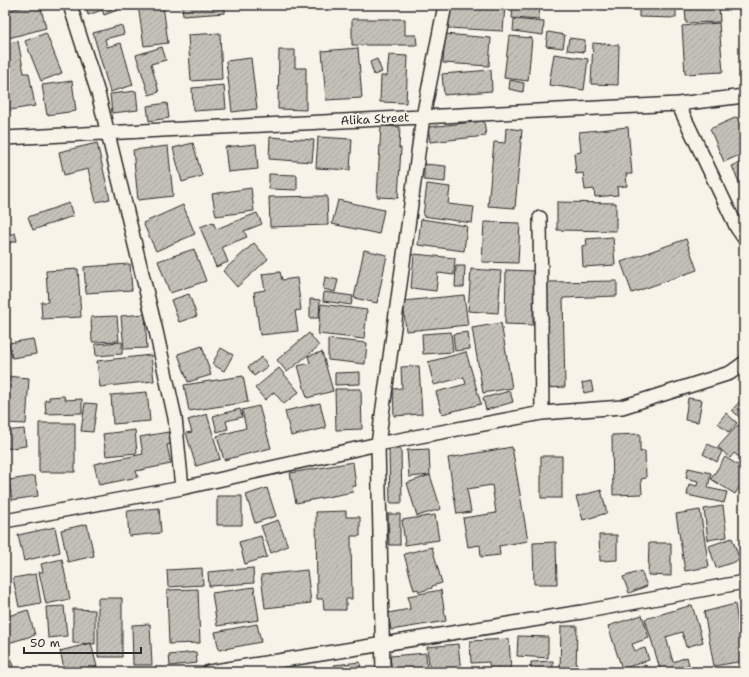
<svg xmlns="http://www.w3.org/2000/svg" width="749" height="677" font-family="'Shantell Sans',sans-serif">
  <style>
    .building { fill: url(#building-hatch); stroke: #2b2b2b }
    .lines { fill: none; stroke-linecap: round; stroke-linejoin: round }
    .minor-casing { stroke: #2b2b2b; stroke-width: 16 }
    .minor { stroke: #f7f3e8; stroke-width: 13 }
    .labels { text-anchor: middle; stroke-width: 3.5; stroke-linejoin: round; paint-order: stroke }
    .street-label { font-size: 12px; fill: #2b2b2b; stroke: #f7f3e8 }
  </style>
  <defs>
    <pattern id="building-hatch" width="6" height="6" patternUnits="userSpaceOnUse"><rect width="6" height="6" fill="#c4c1b9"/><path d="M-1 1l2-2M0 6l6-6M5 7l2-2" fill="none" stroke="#a9a69f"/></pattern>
  </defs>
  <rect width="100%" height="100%" fill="#f7f3e8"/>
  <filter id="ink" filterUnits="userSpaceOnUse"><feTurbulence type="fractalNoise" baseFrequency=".025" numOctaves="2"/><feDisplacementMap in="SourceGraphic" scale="8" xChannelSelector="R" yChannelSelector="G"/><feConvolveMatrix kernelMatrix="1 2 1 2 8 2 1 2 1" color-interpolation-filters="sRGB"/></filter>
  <g filter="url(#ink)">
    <path class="building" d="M31,5H40L46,28L5,39V11Z
      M85,5H119L117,6L118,10L104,15L102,10L88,15Z
      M138,5H163L168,43L144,46Z
      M182,5H225V13L183,16Z
      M373,5H419L418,7Z
      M450,5H505L503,31L448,28Z
      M513,5H540L539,20L512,18Z
      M639,5H676V18L639,17Z
      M719,5L720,22L686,23L685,6Z
      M740,5H744V70H743Z
      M352,19H405V35H416L417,45H352Z
      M514,19L544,22L543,35L513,31Z
      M719,23L723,72L685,74L682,26Z
      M122,25L124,34L105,39L107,47L121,43L133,85L110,92L93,33Z
      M548,32L565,35L563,48L546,46Z
      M46,33L62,73L41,81L25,41Z
      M220,33L222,79L191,81L188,35Z
      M445,34L491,38L489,66L443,63Z
      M509,36L532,38L528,81L504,78Z
      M569,38L585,40L584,52L567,50Z
      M18,41L24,73H29L35,106L10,110L5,84V44Z
      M593,43L619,45L618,85L591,84Z
      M162,47L166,60L151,64L159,92L149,95L136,55Z
      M358,48L362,98L326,100L322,51Z
      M279,50H295V68H306V110L278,109Z
      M554,54L588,59L584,90L549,85Z
      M389,55L408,56L406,103L380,102L381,76H387Z
      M251,58L257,109L232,112L226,61Z
      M377,59L382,72L374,75L370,62Z
      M491,70L492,91L444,95L442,74Z
      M510,80L524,83L523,92L509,89Z
      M72,81L76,111L47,115L42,85Z
      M224,85L226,109L193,111L192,88Z
      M136,91L138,110L112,113L110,94Z
      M167,103L169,118L149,121L147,106Z
      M737,117L744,132V153L724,162L710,129Z
      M484,121L486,136L430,142L428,127Z
      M381,126L400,127L399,148H401L398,198L377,197Z
      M628,127L632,174H626L627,186L617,187L618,195L595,197L594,189L585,190L583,173L576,174L574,153L581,152L579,132Z
      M506,128L522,130L515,208L488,206L494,142L505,143Z
      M270,137L314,140L312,162L269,159Z
      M318,137L352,139L350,170L316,168Z
      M97,143L110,199L96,202L88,169L64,175L59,152Z
      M193,143L202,176L182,182L173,148Z
      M256,144L258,169L228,172L225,147Z
      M168,146L173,196L138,200L133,150Z
      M744,161V185L741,187L732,166Z
      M424,164L446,166L445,182L424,180Z
      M269,174L297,175V190L269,189Z
      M427,184L450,187L448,204L474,207L472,223L423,216Z
      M251,188L254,211L216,216L212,194Z
      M327,196L328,225L270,227L269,197Z
      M338,200L384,210L379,234L332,224Z
      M557,202L616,203V231L557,230Z
      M69,203L73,216L33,230L28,217Z
      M183,205L195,234L156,251L143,223Z
      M257,213L262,224L244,231L247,237L222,247L228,262L216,267L200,227L213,222L216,229Z
      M421,219L467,226L464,251L418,245Z
      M484,222L520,223L518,263L482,262Z
      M15,233L17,241L5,244V236Z
      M613,237L615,265L583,267L582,246L587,245L586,239Z
      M686,239L697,270L632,293L621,262Z
      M254,243L268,259L237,287L223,271Z
      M194,249L206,281L170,293L158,261Z
      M364,250L387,255L377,303L354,298Z
      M414,254L455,258L454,275L438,273L436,291L411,288Z
      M130,264L132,290L86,293L84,267Z
      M456,266H465L464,287H455Z
      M78,269L81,317L42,319L41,302H48L46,271Z
      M471,269L501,271L498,313L468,311Z
      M506,270L534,271L533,325L505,324Z
      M280,272L282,280L297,278L301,310L295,311L298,331L260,335L254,292L265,290L262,274Z
      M325,277L338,280L335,292L323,289Z
      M617,281V296L563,298L565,387L549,388L547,282Z
      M324,292L353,296L351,305L323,301Z
      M189,294L197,316L179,322L171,300Z
      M464,295L468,325L406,331L403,301Z
      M310,299L320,300L319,318H310Z
      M321,304L367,310L364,339L318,334Z
      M145,314L147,348L124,349L121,316Z
      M117,316L119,341L92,342L91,317Z
      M501,323L512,388L483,393L472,328Z
      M451,332L453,352L423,354L422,334Z
      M468,332L470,349L455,351L453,334Z
      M309,333L319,346L287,372L277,360Z
      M33,339L36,354L12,358L9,343Z
      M328,339L367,343L365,364L328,360Z
      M122,342V354L96,356L95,344Z
      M202,346L211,375L188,382L178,354Z
      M221,348L233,355L224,371L212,364Z
      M322,352L333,391L307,398L298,366L310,363L308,356Z
      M466,352L481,404L442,414L436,392L466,384L464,377L434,385L428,362Z
      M151,355L154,381L100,387L97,361Z
      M262,357L268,366L254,376L248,367Z
      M419,366L422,414L394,416L393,389L402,388L401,367Z
      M279,368L299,392L284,404L274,392L265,400L255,388Z
      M360,372V384L335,385V373Z
      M5,376L29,378L26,424L5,423Z
      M243,376L248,402L189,411L184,385Z
      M591,381L593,391L584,393L582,383Z
      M335,389H361L362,429L336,430Z
      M510,391L513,402L486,410L483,398Z
      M147,392L150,421L113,424L111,395Z
      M64,396L65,400L82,399V413L46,414L45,400H49V397Z
      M744,397V422L732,410Z
      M688,398L702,400L698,422L685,420Z
      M85,403L97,404L93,432L81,431Z
      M320,403L326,428L291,436L285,411Z
      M259,406L271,448L224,460L217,436L246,428L242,410Z
      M240,409L242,417L226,421L228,429L217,432L213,416Z
      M726,413L737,423L729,433L718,423Z
      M207,414L220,459L196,466L186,433L192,432L188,420Z
      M39,423H75V472H39Z
      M738,425L744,430V461L734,453L730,458L718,447Z
      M24,429L26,446L5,449V431Z
      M135,430L137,453L106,456L103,434Z
      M168,432L171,444L167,445L171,464L136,471L138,477L99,485L94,464L143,454L140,437Z
      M640,434V452L645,451L646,478L641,479L642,494L613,495L612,435Z
      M708,444L722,451L717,462L703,454Z
      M512,447L528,541L499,546L500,555L481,557L480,545L468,547L463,518L496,513L492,485L467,489L471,512L457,514L448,458Z
      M389,449H401L402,503H390Z
      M429,449L430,475L409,477L407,450Z
      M541,456H562V498H541Z
      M725,457L744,469V488L740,486L735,494L711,479Z
      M353,462L356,486H352L353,492L296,503L290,473Z
      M688,468L711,473L708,488L727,492L724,503L687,495L689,484L697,486L698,481L686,478Z
      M430,475L441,509L417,516L407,483Z
      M35,476L38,496L12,500L9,480Z
      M267,488L276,516L255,523L246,495Z
      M601,490L607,513L583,520L576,497Z
      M217,496H242V525H217Z
      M723,506L727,537L708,540L704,509Z
      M159,508L161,533L129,536L127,511Z
      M700,510L709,567L685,571L676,514Z
      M346,511V517H360V536H351L352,599H346V610H324L323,599H317L316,512Z
      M388,514H400V545H389Z
      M435,515L439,540L405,545L402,520Z
      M278,520L288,546L271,553L261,526Z
      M87,524L94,556L68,562L61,530Z
      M55,527L60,552L24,561L18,535Z
      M599,535H617V560L600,561Z
      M261,536L267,557L245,564L239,542Z
      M732,538L740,560L716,568L709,546Z
      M556,542L557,584H534L533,543Z
      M649,543H671V576L648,575Z
      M432,547L442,583L432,586V588L419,592L418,589L414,590L404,554Z
      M62,559L70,599L46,604L39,572H43L41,564Z
      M202,568L203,585L168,587L167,570Z
      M253,568L254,583L209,586L208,572Z
      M307,570L311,603L265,608L261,575Z
      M641,571L647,586L629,593L623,577Z
      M36,574L41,603L19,607L13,578Z
      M254,587L259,620L217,626L212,593Z
      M198,589L200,643L169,644L167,590Z
      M441,590L446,621L391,630L388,613L410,609L408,596Z
      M98,598H122V657H98Z
      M735,604L744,661L714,666L704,612Z
      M692,605L703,642L686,647L682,632L666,637L673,662L687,657L689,665L661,672L645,619Z
      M64,606L67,636L48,638L46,607Z
      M73,609L95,610V644L73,643Z
      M28,610L35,635L5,644V617Z
      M642,615L649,638L632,644L635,651L645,648L649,660L622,669L608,626Z
      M150,624L152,665H133L132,625Z
      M257,624L261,642L219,650L215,632Z
      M561,626H577L576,672H560Z
      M518,636L548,637V658L517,656Z
      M509,639L511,672H490L489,662L471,663L470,641Z
      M91,643L97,667L76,672H65L60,651Z
      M458,644L461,672H430L427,647Z
      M196,652L197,663L170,666L169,655Z
      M426,653L427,672H392L390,656Z
      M11,657L14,672H5V658Z
      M553,661V672H531V662Z
      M360,662L361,672H335L334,665Z
      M646,665L648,672H623Z"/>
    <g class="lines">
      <defs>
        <path id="minor" d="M70,5L98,93L156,331L175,418L182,488
          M678,104L737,228L744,238
          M5,138L678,104L744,96
          M540,218L542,413
          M5,521L182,488L378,444L542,413L622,407L730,373L744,363
          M209,672L582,612L744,582
          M383,672L378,444L423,117L445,5"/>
      </defs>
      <use href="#minor" class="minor-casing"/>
      <use href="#minor" class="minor"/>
    </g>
  </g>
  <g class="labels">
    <g class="street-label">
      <text transform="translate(375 119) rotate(-3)" y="4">Alika Street</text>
    </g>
  </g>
  <rect width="749" height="677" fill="none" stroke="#f7f3e8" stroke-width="20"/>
  <rect x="10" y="10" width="729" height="657" fill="none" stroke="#2b2b2b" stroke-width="1.5" filter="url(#ink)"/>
  <path d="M24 647v6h117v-6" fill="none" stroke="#2b2b2b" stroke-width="2"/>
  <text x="30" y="647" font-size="12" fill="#2b2b2b" stroke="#f7f3e8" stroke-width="3" paint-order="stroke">50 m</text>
</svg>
